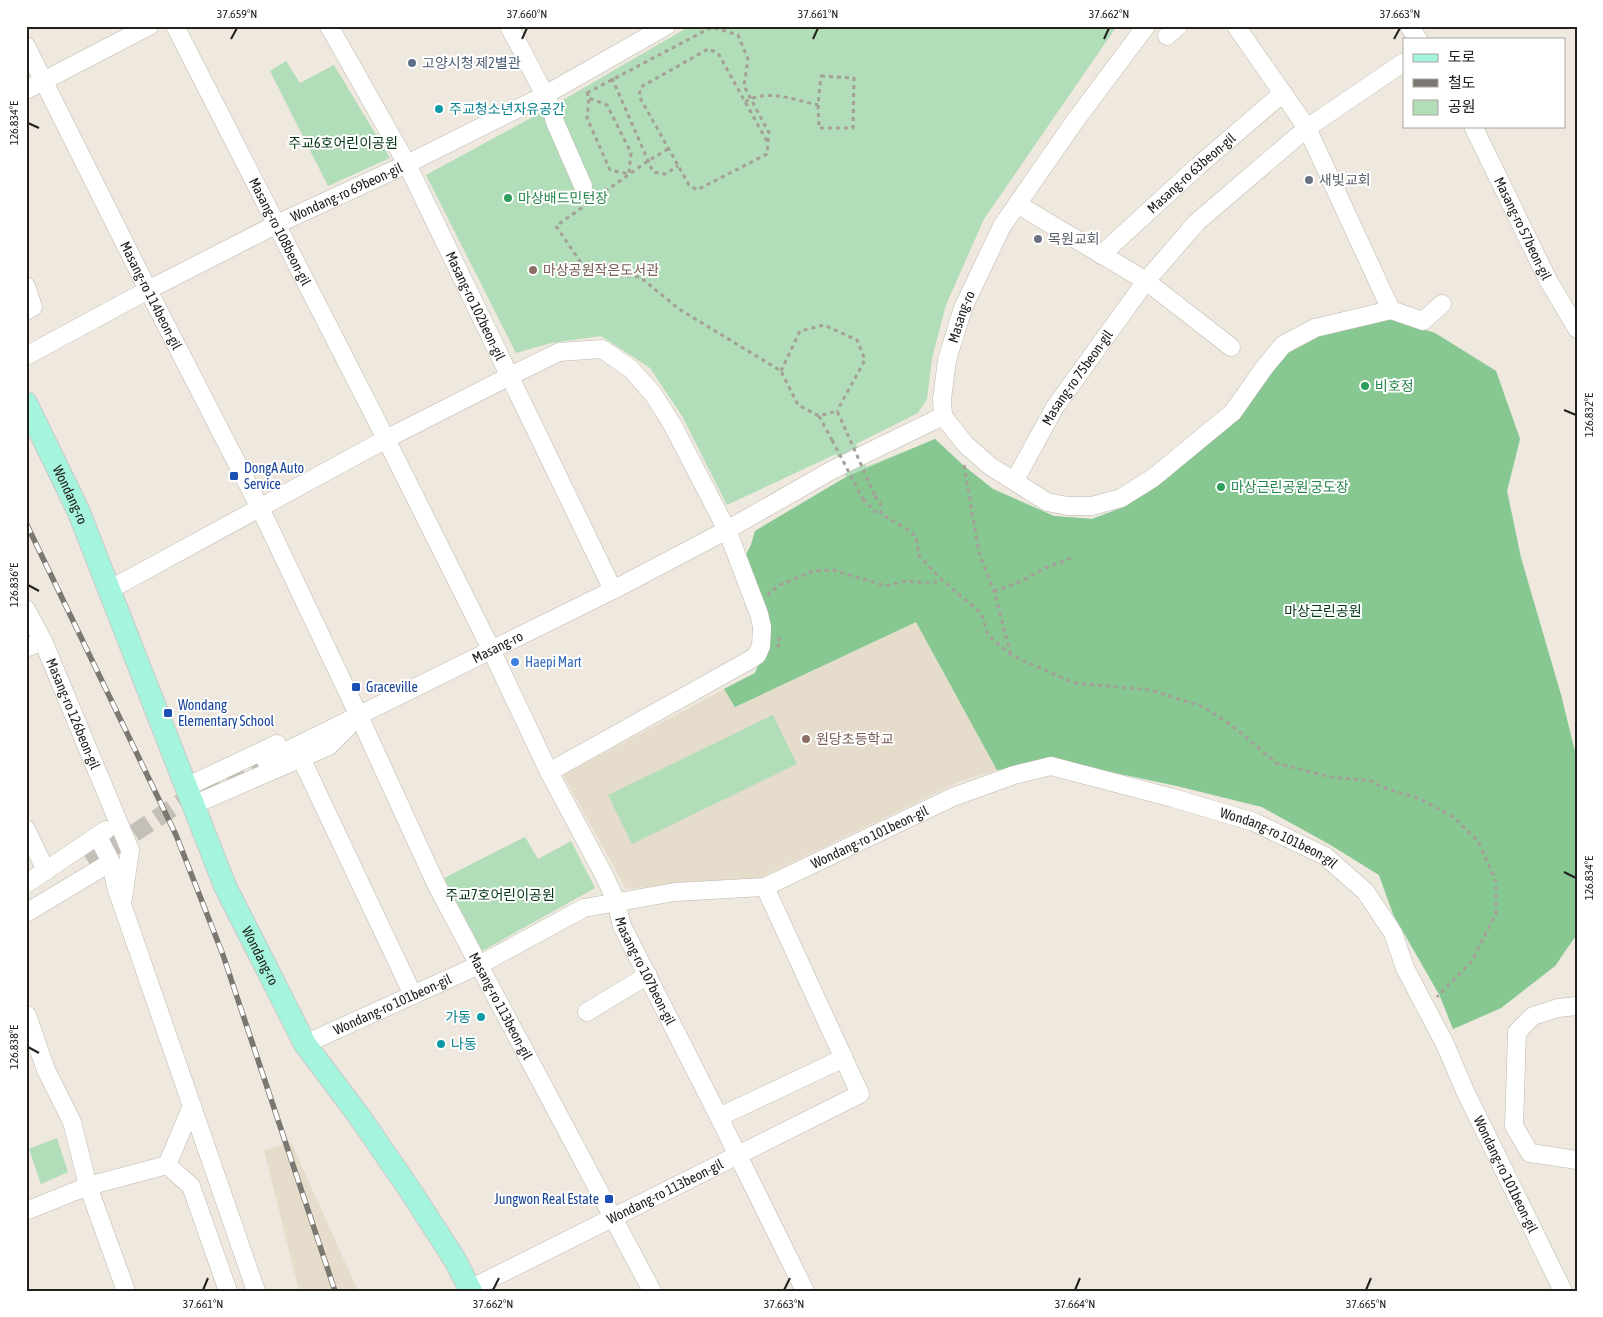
<svg xmlns="http://www.w3.org/2000/svg" width="1603" height="1317" font-family="'Asap Condensed','Noto Sans KR',sans-serif">
  <style>
    .built { fill: #e6dccb }
    .green { fill: #b1ddb8 }
    .forest { fill: #87c792 }
    .lines { fill: none; stroke-linecap: round; stroke-linejoin: round }
    .minor-tunnel { stroke: #c5c0b7; stroke-width: 18; stroke-dasharray: 18 9; stroke-linecap: butt }
    .minor-casing { stroke: #beb8ae; stroke-width: 19 }
    .major-casing { stroke: #cac9c9; stroke-width: 24 }
    .path { stroke: #a4a098; stroke-width: 3; stroke-dasharray: 4 4; stroke-linecap: butt }
    .minor { stroke: #fff; stroke-width: 18 }
    .major { stroke: #a5f4de; stroke-width: 22 }
    .rail-casing { stroke: #7b7771; stroke-width: 5.5 }
    .rail { stroke: #fff; stroke-width: 4; stroke-dasharray: 11; stroke-linecap: butt }
    .path-bridge { stroke: #a4a098; stroke-width: 3; stroke-dasharray: 4 4; stroke-linecap: butt }
    .ticks { fill: none; stroke: #22201c; stroke-width: 2 }
    .service-dot { fill: #5c6f8a; stroke: #fff; stroke-width: 2 }
    .culture-dot { fill: #0f9aa8; stroke: #fff; stroke-width: 2 }
    .worship-dot { fill: #6b7280; stroke: #fff; stroke-width: 2 }
    .leisure-dot { fill: #2e9e5b; stroke: #fff; stroke-width: 2 }
    .education-dot { fill: #8d6e63; stroke: #fff; stroke-width: 2 }
    .transit-dot { fill: #1a4fb4; stroke: #fff; stroke-width: 2 }
    .shop-dot { fill: #3f7fe0; stroke: #fff; stroke-width: 2 }
    .labels { text-anchor: middle; stroke-width: 4; stroke-linejoin: round; paint-order: stroke }
    .service-label { font-size: 14px; fill: #4e5e75; stroke: #fff; text-anchor: start }
    .culture-label { font-size: 14px; fill: #0d838f; stroke: #fff; text-anchor: start }
    .park-label { font-size: 14px; fill: #033514; stroke: #fff }
    .street-label { font-size: 14px; fill: #22201c; stroke: #fff }
    .worship-label { font-size: 14px; fill: #5b616d; stroke: #fff; text-anchor: start }
    .leisure-label { font-size: 14px; fill: #27864d; stroke: #fff; text-anchor: start }
    .education-label { font-size: 14px; fill: #785e54; stroke: #fff; text-anchor: start }
    .transit-label { font-size: 14px; fill: #164399; stroke: #fff; text-anchor: start }
    .shop-label { font-size: 14px; fill: #366cbe; stroke: #fff; text-anchor: start }
    .neatline { fill: none; stroke: #22201c; stroke-width: 2 }
    .ticks-label { font-size: 12px; text-anchor: middle; fill: #22201c }
  </style>
  <rect width="100%" height="100%" fill="#eee8de"/>
  <path class="built" d="M916,622L997,770L959,782L758,879L626,889L563,775L724,689L736,707Z
    M291,1142L358,1291H299L264,1150Z"/>
  <path class="green" d="M690,26H1117L984,219L946,305L932,358L927,399L918,413L856,444L866,467L935,439L964,466L993,489L1054,516L1092,519L1124,507L1390,319L1435,333L1496,371L1520,439L1507,491L1521,558L1561,695L1577,760V934L1555,966L1501,1008L1453,1029L1440,996L1393,914L1379,875L1329,844L1262,807L1177,786L1055,760L997,770L916,622L735,707L724,689L755,673L763,654L744,558L751,545L755,531L846,477L836,454L727,505L682,416L650,368L601,336L551,343L516,353L426,175L551,107Z
    M286,61L300,83L334,65L390,158L328,186L270,71Z
    M773,715L797,764L632,844L608,795Z
    M525,837L538,859L571,841L595,888L482,951L444,878Z
    M57,1138L68,1172L41,1184L29,1149Z"/>
  <path class="forest" d="M1390,319L1435,333L1496,371L1520,439L1507,491L1521,558L1561,695L1577,760V934L1555,966L1501,1008L1453,1029L1440,996L1393,914L1379,875L1329,844L1262,807L1177,786L1055,760L997,770L916,622L735,707L724,689L755,673L763,654L744,558L751,545L755,531L846,477L935,439L964,466L993,489L1054,516L1092,519L1124,507L1157,484L1267,376L1287,353L1311,338L1344,328Z"/>
  <g class="lines">
    <path class="minor-tunnel" d="M89,863L186,799L266,761"/>
    <defs>
      <g id="minor">
        <path id="s1" d="M175,26L386,439L487,641L549,772L604,875L616,901L622,926L719,1117L805,1291"/>
        <path id="s2" d="M329,26L407,164L613,590"/>
        <path d="M509,26L551,107L555,122L583,186"/>
        <path d="M1236,26L1307,128L1391,310"/>
        <path d="M1409,26L1418,39"/>
        <path d="M1167,36L1178,26"/>
        <path id="s3" d="M26,46L148,290L260,508L359,716L436,884L652,1291"/>
        <path d="M26,90L149,26"/>
        <path id="s4" d="M1473,126L1548,280L1577,329"/>
        <path d="M1017,204L1146,281L1231,347"/>
        <path id="s5" d="M1101,255L1198,166L1283,93"/>
        <path d="M26,286L33,307L26,311"/>
        <path id="s6" d="M26,356L148,290L277,224L407,164L545,95L666,26"/>
        <path d="M943,416L965,444L990,466L1047,502L1068,506H1092L1121,498L1153,478L1233,412L1264,368L1283,345L1315,328L1391,310L1423,321L1442,304"/>
        <path id="s7" d="M1015,480L1055,407L1146,281L1197,222L1307,128L1404,62"/>
        <path d="M109,590L386,439L510,376L559,352L602,349L631,369L653,394L672,424L727,530L759,614L762,627L761,646L757,655L748,661L549,772"/>
        <path id="s8" d="M26,609L43,641L130,850L123,899"/>
        <path d="M26,648L43,641"/>
        <path d="M301,758L413,995"/>
        <path id="s9" d="M266,761L613,590L727,530L832,470L943,416L942,399L947,360L963,308L1002,226L1075,121L1146,26"/>
        <path d="M186,787L277,744"/>
        <path d="M193,805L329,746L348,727"/>
        <path d="M26,829L46,871"/>
        <path d="M98,837L111,862L116,887L256,1291"/>
        <path d="M26,884L106,830"/>
        <path d="M26,913L111,862"/>
        <path d="M1577,1006L1558,1008L1533,1016L1517,1032L1514,1126L1530,1153L1577,1160"/>
        <path d="M587,1012L648,975"/>
        <path d="M27,1015L46,1070L72,1122L88,1186L126,1291"/>
        <path id="s10" d="M305,1044L479,965L584,908L675,892L765,887L953,797L1014,775L1051,766L1173,798L1254,822L1325,856L1365,891L1393,933L1405,968L1445,1044L1465,1091L1563,1291"/>
        <path d="M719,1117L844,1058"/>
        <path d="M167,1165L191,1186L228,1291"/>
        <path d="M26,1211L88,1186L167,1165L192,1106"/>
        <path id="s11" d="M470,1289L860,1094L765,887"/>
      </g>
      <g id="major">
        <path id="s12" d="M26,403L78,510L225,886L305,1044L359,1116L410,1190L455,1260L471,1291"/>
      </g>
    </defs>
    <use href="#minor" class="minor-casing"/>
    <use href="#major" class="major-casing"/>
    <path class="path" d="M821,76L854,78L853,128H819L818,105Z
      M612,78L653,172L665,174L678,166
      M587,92L589,98L587,118L610,170L629,174L631,153L607,105L589,98
      M587,93L712,27L738,35L748,59L744,86L769,133L767,154L697,190L689,185L639,96L641,87L708,49L718,53L768,143
      M745,102C767,88 794,100 818,105
      M668,149L648,161L556,226L588,273L640,277L679,309L781,371L798,405L819,416L837,411L847,433
      M781,371L800,331L824,325L857,340L865,360L837,411
      M819,416L832,440
      M964,465L979,553L994,591L1011,655
      M875,496L881,505V514L904,527L916,536L919,556L942,580L981,613L988,635L1011,655L1074,683L1151,690L1204,707L1235,728L1276,763L1330,777L1372,781L1382,787L1420,799L1453,817L1478,841L1496,881V913L1472,961L1437,997
      M863,499L874,511L881,514
      M994,591L1022,581L1045,568L1071,558
      M769,596V593L780,585L813,571L833,570L886,586L906,581L929,583L941,581
      M777,647L781,642L778,636"/>
    <use href="#minor" class="minor"/>
    <use href="#major" class="major"/>
    <defs>
      <path id="rail" d="M26,523L176,835L223,955L335,1291"/>
    </defs>
    <use href="#rail" class="rail-casing"/>
    <use href="#rail" class="rail"/>
    <path class="path-bridge" d="M847,433L875,496
      M832,440L863,499"/>
  </g>
  <path class="ticks" d="M231,39L237,28M522,39L527,28M813,39L818,28M1104,39L1109,28M1394,39L1400,28M28,123L39,128M1564,410L1576,415M28,585L39,591M1564,872L1576,878M28,1047L39,1053M203,1290L208,1278M493,1290L499,1278M784,1290L790,1278M1075,1290L1080,1278M1366,1290L1371,1278"/>
  <circle class="service-dot" cx="412" cy="63" r="5"/>
  <g class="culture-dot">
    <circle cx="439" cy="109" r="5"/>
    <circle cx="481" cy="1017" r="5"/>
    <circle cx="441" cy="1044" r="5"/>
  </g>
  <g class="worship-dot">
    <circle cx="1309" cy="180" r="5"/>
    <circle cx="1038" cy="239" r="5"/>
  </g>
  <g class="leisure-dot">
    <circle cx="508" cy="198" r="5"/>
    <circle cx="1365" cy="386" r="5"/>
    <circle cx="1221" cy="487" r="5"/>
  </g>
  <g class="education-dot">
    <circle cx="533" cy="270" r="5"/>
    <circle cx="806" cy="739" r="5"/>
  </g>
  <g class="transit-dot">
    <rect x="229" y="471" width="10" height="10" rx="2.5"/>
    <rect x="351" y="682" width="10" height="10" rx="2.5"/>
    <rect x="163" y="708" width="10" height="10" rx="2.5"/>
    <rect x="604" y="1194" width="10" height="10" rx="2.5"/>
  </g>
  <circle class="shop-dot" cx="515" cy="662" r="5"/>
  <g class="labels">
    <g class="service-label">
      <text x="422" y="68">고양시청 제2별관</text>
    </g>
    <g class="culture-label">
      <text x="449" y="114">주교청소년자유공간</text>
      <text x="471" y="1022" text-anchor="end">가동</text>
      <text x="451" y="1049">나동</text>
    </g>
    <g class="park-label">
      <text x="343" y="148">주교6호어린이공원</text>
      <text x="1323" y="616">마상근린공원</text>
      <text x="500" y="900">주교7호어린이공원</text>
    </g>
    <g class="street-label">
      <text dy="5" stroke="none"><textPath href="#s5" startOffset="122">Masang-ro 63beon-gil</textPath></text>
      <text dy="5" stroke="none"><textPath href="#s6" startOffset="360">Wondang-ro 69beon-gil</textPath></text>
      <text dy="5" stroke="none"><textPath href="#s4" startOffset="114">Masang-ro 57beon-gil</textPath></text>
      <text dy="5" stroke="none"><textPath href="#s1" startOffset="231">Masang-ro 108beon-gil</textPath></text>
      <text dy="5" stroke="none"><textPath href="#s3" startOffset="279">Masang-ro 114beon-gil</textPath></text>
      <text dy="5" stroke="none"><textPath href="#s2" startOffset="316">Masang-ro 102beon-gil</textPath></text>
      <text dy="5" stroke="none"><textPath href="#s9" startOffset="862">Masang-ro</textPath></text>
      <text dy="5" stroke="none"><textPath href="#s7" startOffset="120">Masang-ro 75beon-gil</textPath></text>
      <text dy="5" stroke="none"><textPath href="#s12" startOffset="102">Wondang-ro</textPath></text>
      <text dy="5" stroke="none"><textPath href="#s9" startOffset="258">Masang-ro</textPath></text>
      <text dy="5" stroke="none"><textPath href="#s8" startOffset="115">Masang-ro 126beon-gil</textPath></text>
      <text dy="5" stroke="none"><textPath href="#s10" startOffset="609">Wondang-ro 101beon-gil</textPath></text>
      <text dy="5" stroke="none"><textPath href="#s10" startOffset="1044">Wondang-ro 101beon-gil</textPath></text>
      <text dy="5" stroke="none"><textPath href="#s12" startOffset="601">Wondang-ro</textPath></text>
      <text dy="5" stroke="none"><textPath href="#s1" startOffset="1056">Masang-ro 107beon-gil</textPath></text>
      <text dy="5" stroke="none"><textPath href="#s10" startOffset="96">Wondang-ro 101beon-gil</textPath></text>
      <text dy="5" stroke="none"><textPath href="#s3" startOffset="1071">Masang-ro 113beon-gil</textPath></text>
      <text dy="5" stroke="none"><textPath href="#s10" startOffset="1464">Wondang-ro 101beon-gil</textPath></text>
      <text dy="5" stroke="none"><textPath href="#s11" startOffset="218">Wondang-ro 113beon-gil</textPath></text>
    </g>
    <g class="worship-label">
      <text x="1319" y="185">새빛교회</text>
      <text x="1048" y="244">목원교회</text>
    </g>
    <g class="leisure-label">
      <text x="518" y="203">마상배드민턴장</text>
      <text x="1375" y="391">비호정</text>
      <text x="1231" y="492">마상근린공원 궁도장</text>
    </g>
    <g class="education-label">
      <text x="543" y="275">마상공원작은도서관</text>
      <text x="816" y="744">원당초등학교</text>
    </g>
    <g class="transit-label">
      <text x="244" y="473">DongA Auto<tspan x="244" dy="16">Service</tspan></text>
      <text x="366" y="692">Graceville</text>
      <text x="178" y="710">Wondang<tspan x="178" dy="16">Elementary School</tspan></text>
      <text x="599" y="1204" text-anchor="end">Jungwon Real Estate</text>
    </g>
    <g class="shop-label">
      <text x="525" y="667">Haepi Mart</text>
    </g>
  </g>
  <rect width="1603" height="1317" fill="none" stroke="#ffffff" stroke-width="55"/>
  <rect x="1403" y="38" width="162" height="90" fill="#ffffff" stroke="#a7a6a4"/>
  <rect x="1413" y="54" width="25" height="8" fill="#a5f4de" stroke="#a7a6a4"/>
  <text x="1448" y="62" font-size="15" fill="#22201c">도로</text>
  <rect x="1413" y="79" width="25" height="8" fill="#7b7771" stroke="#a7a6a4"/>
  <text x="1448" y="88" font-size="15" fill="#22201c">철도</text>
  <rect x="1413" y="100" width="25" height="15" fill="#b1ddb8" stroke="#a7a6a4"/>
  <text x="1448" y="112" font-size="15" fill="#22201c">공원</text>
  <rect x="28" y="28" width="1548" height="1262" class="neatline"/>
  <g class="ticks-label">
    <text x="237" y="18">37.659°N</text>
    <text x="527" y="18">37.660°N</text>
    <text x="818" y="18">37.661°N</text>
    <text x="1109" y="18">37.662°N</text>
    <text x="1400" y="18">37.663°N</text>
    <text transform="translate(14 123) rotate(-90)" y="4">126.834°E</text>
    <text transform="translate(1589 415) rotate(-90)" y="4">126.832°E</text>
    <text transform="translate(14 585) rotate(-90)" y="4">126.836°E</text>
    <text transform="translate(1589 878) rotate(-90)" y="4">126.834°E</text>
    <text transform="translate(14 1047) rotate(-90)" y="4">126.838°E</text>
    <text x="203" y="1308">37.661°N</text>
    <text x="493" y="1308">37.662°N</text>
    <text x="784" y="1308">37.663°N</text>
    <text x="1075" y="1308">37.664°N</text>
    <text x="1366" y="1308">37.665°N</text>
  </g>
</svg>
